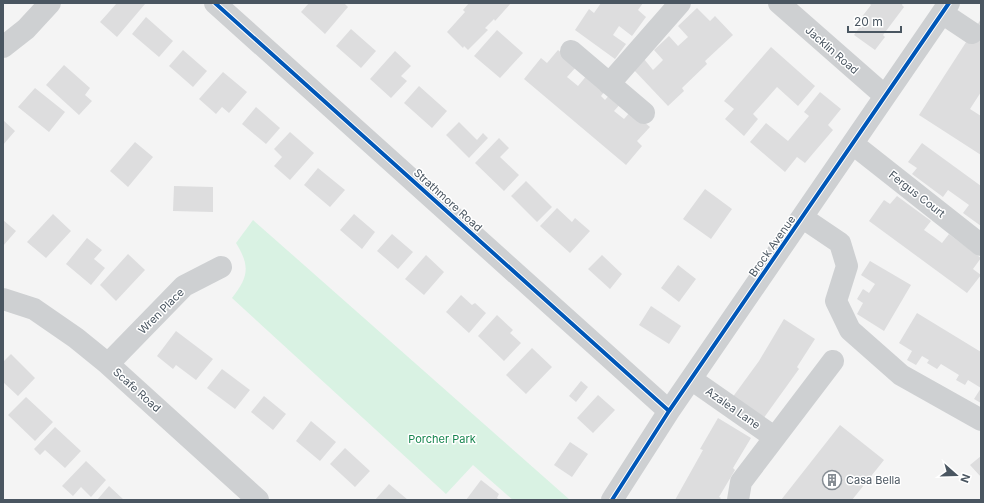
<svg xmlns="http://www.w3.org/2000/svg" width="984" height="503" font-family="Inter,sans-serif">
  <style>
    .green { fill: #d9f2e3 }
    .building { fill: #ddddde }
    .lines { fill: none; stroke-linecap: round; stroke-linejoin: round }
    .minor { stroke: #ced0d2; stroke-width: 22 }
    .cycleway-casing { stroke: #fff; stroke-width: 6 }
    .cycleway { stroke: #0057b8; stroke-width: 4 }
    .labels { text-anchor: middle; stroke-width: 3; stroke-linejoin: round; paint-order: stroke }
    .street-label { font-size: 11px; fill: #4a5661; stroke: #fff }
    .park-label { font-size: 11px; fill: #17864f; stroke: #fff }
    .poi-label { font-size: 11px; fill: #4a5661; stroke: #fff; text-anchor: start }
  </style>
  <rect width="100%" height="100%" fill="#f4f4f4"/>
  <path class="green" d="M253,220L570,500H513L473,465L446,494L232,298C249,276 250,266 236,243Z"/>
  <path class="building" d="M117,3L145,4L117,37L100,22Z
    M309,3H344L348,7L325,34L301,12Z
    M469,3H511L495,21L494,19L485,28L488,30L468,50L464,46L463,48L447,32L465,12L463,10Z
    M601,3H643L638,10L646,17L632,36L619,26L613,35L626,44L615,59L575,30L589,9L594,13Z
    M869,3H903L902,5L904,7L883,35L885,37L875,50L854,35L864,21L861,18L871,5Z
    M697,8L710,21L715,16L733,35L705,61L707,64L682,88L684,91L668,106L633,69L644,59L653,70L663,60L654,50L669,36L678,46L688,37L678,26Z
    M146,17L173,41L159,57L132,34Z
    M981,19V92L970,109L981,116V155L919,115Z
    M351,29L376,51L361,68L336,46Z
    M497,30L523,53L500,78L474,56Z
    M771,47L815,86L798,106L777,87L753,114L758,119L744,136L725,119L734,109L724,101Z
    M183,50L207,71L193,87L169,66Z
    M558,50L577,66L567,77L578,86L588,74L606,90L601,96L605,100L611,93L622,102L614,111L624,119L631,111L650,127L637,141L642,146L626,165L524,79L541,58L547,63Z
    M395,51L411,66L401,76L407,81L391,98L370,79Z
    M64,65L90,88L85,95L92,101L79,115L46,85Z
    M223,72L247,92L229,113L222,107L216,114L199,99Z
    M419,86L447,111L432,128L404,103Z
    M35,88L65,112L49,132L18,107Z
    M820,92L841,109L828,125L833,130L805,163L797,157L785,172L750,142L766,123L788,141L809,116L804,112Z
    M256,107L280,128L266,144L242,124Z
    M3,120L15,131L3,145Z
    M459,122L477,140L483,133L488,138L469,158L446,135Z
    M290,132L314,153L290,180L274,166L282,157L274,149Z
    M499,138L509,148L500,157L519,175L504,191L475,163Z
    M135,142L153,157L128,187L110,171Z
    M922,143L981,186V226L963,213L969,205L948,190L943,197L912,174L917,168L908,162Z
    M318,168L345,190L330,207L304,185Z
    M526,181L552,207L537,222L511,196Z
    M174,186L213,187V212L173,211Z
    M705,189L732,209L711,239L683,219Z
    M897,196L931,221L924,230L934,237L942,243L949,234L981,258L973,269L981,275L967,293L869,221L884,200L890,204Z
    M557,208L572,222L575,218L590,231L570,253L540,226Z
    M53,214L71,231L46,258L27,242Z
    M354,214L375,232L362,249L340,230Z
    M3,220L16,231L3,246Z
    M392,234L413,252L398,269L377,251Z
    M87,238L102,250L94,259L105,268L91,285L66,264Z
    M128,254L145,270L116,301L100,285Z
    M426,255L444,272L424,295L405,279Z
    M602,255L622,274L610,289L588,269Z
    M870,261L911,285L884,331L857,314L863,303L857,299L863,289L869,293L875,284L861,275Z
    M678,265L696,279L679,302L661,288Z
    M461,295L472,305L475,303L486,313L469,333L446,312Z
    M651,306L681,326L669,344L639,325Z
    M917,313L981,352V403L974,399L981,388L968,380L965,385L956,380L959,375L941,364L937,369L927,363L929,360L922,356L916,365L907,360L912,351L899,343Z
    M497,315L513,330L510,333L521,343L504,361L478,336Z
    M784,319L815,339L797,367L799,369L763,419L732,398L759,361Z
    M176,331L213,359L196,380L176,365L173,369L157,356Z
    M532,348L552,367L526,394L506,375Z
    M11,354L35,378L18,396L3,382V362Z
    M222,369L250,390L235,409L207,388Z
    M581,381L588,387L576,402L569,396Z
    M598,395L615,410L593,433L577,418Z
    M264,396L286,414L273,430L251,412Z
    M26,397L53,422L35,441L8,415Z
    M718,418L751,438L733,468L735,470L719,497L721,498L719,500H675L703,450L700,449Z
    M311,421L336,442L320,461L296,441Z
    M840,425L884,460L852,500H781Z
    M55,427L81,451L65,468L45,450L40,455L34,449Z
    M570,442L588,454L572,477L554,465Z
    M345,448L370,471L355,487L330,464Z
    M981,456V477L970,465Z
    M86,461L106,480L91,497L81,487L73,496L62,486Z
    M481,480L499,494L497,498L500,500H466Z
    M389,484L408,500H375Z
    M109,486L124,500H97Z"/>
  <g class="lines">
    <path class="minor" d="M215,3L669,411
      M779,3L885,96
      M942,13L972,33
      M3,47L26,29L50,3
      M571,51L644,113
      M609,84L680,3
      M853,144L981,245
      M803,218L840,243L847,266L836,301L850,330L901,375L981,420
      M3,299L34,309L76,338L108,364L258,500
      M108,364L184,286L221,267
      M691,379L774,437
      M612,500L669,411L949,3
      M738,500L741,482L833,361"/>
    <defs>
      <path id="cycleway" d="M215,3L669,411
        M612,500L669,411L949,3"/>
    </defs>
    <use href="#cycleway" class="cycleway-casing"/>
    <use href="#cycleway" class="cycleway"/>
  </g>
  <defs>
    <symbol id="building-ring" viewBox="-11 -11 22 22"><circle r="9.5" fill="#fff" stroke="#868d94" stroke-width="1.5"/><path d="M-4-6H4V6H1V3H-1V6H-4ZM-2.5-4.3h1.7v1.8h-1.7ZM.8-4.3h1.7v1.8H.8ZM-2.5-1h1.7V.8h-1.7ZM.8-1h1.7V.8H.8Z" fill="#868d94"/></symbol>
  </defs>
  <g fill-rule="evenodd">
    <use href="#building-ring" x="821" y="469" width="22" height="22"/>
  </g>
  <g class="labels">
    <g class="street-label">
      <text transform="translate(832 50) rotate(41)" y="4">Jacklin Road</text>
      <text transform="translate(917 194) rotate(38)" y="4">Fergus Court</text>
      <text transform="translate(448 200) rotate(42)" y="4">Strathmore Road</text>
      <text transform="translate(772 246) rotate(-55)" y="4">Brock Avenue</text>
      <text transform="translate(161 311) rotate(-45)" y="4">Wren Place</text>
      <text transform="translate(137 390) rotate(42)" y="4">Scafe Road</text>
      <text transform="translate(733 408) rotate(35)" y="4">Azalea Lane</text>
    </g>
    <g class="park-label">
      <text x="442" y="443">Porcher Park</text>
    </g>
    <g class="poi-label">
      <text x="846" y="484">Casa Bella</text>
    </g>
  </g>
  <rect width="984" height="503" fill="none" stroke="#4a5661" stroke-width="8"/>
  <g transform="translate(956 475) rotate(110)" stroke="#ffffff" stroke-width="3" paint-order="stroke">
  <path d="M0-3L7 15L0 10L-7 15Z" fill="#4a5661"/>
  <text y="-6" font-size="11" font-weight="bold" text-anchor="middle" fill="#4a5661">N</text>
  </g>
  <path d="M848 26v6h53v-6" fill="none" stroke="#4a5661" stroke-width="2"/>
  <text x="854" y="26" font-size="12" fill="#4a5661" stroke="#ffffff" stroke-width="3" paint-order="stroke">20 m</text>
</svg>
